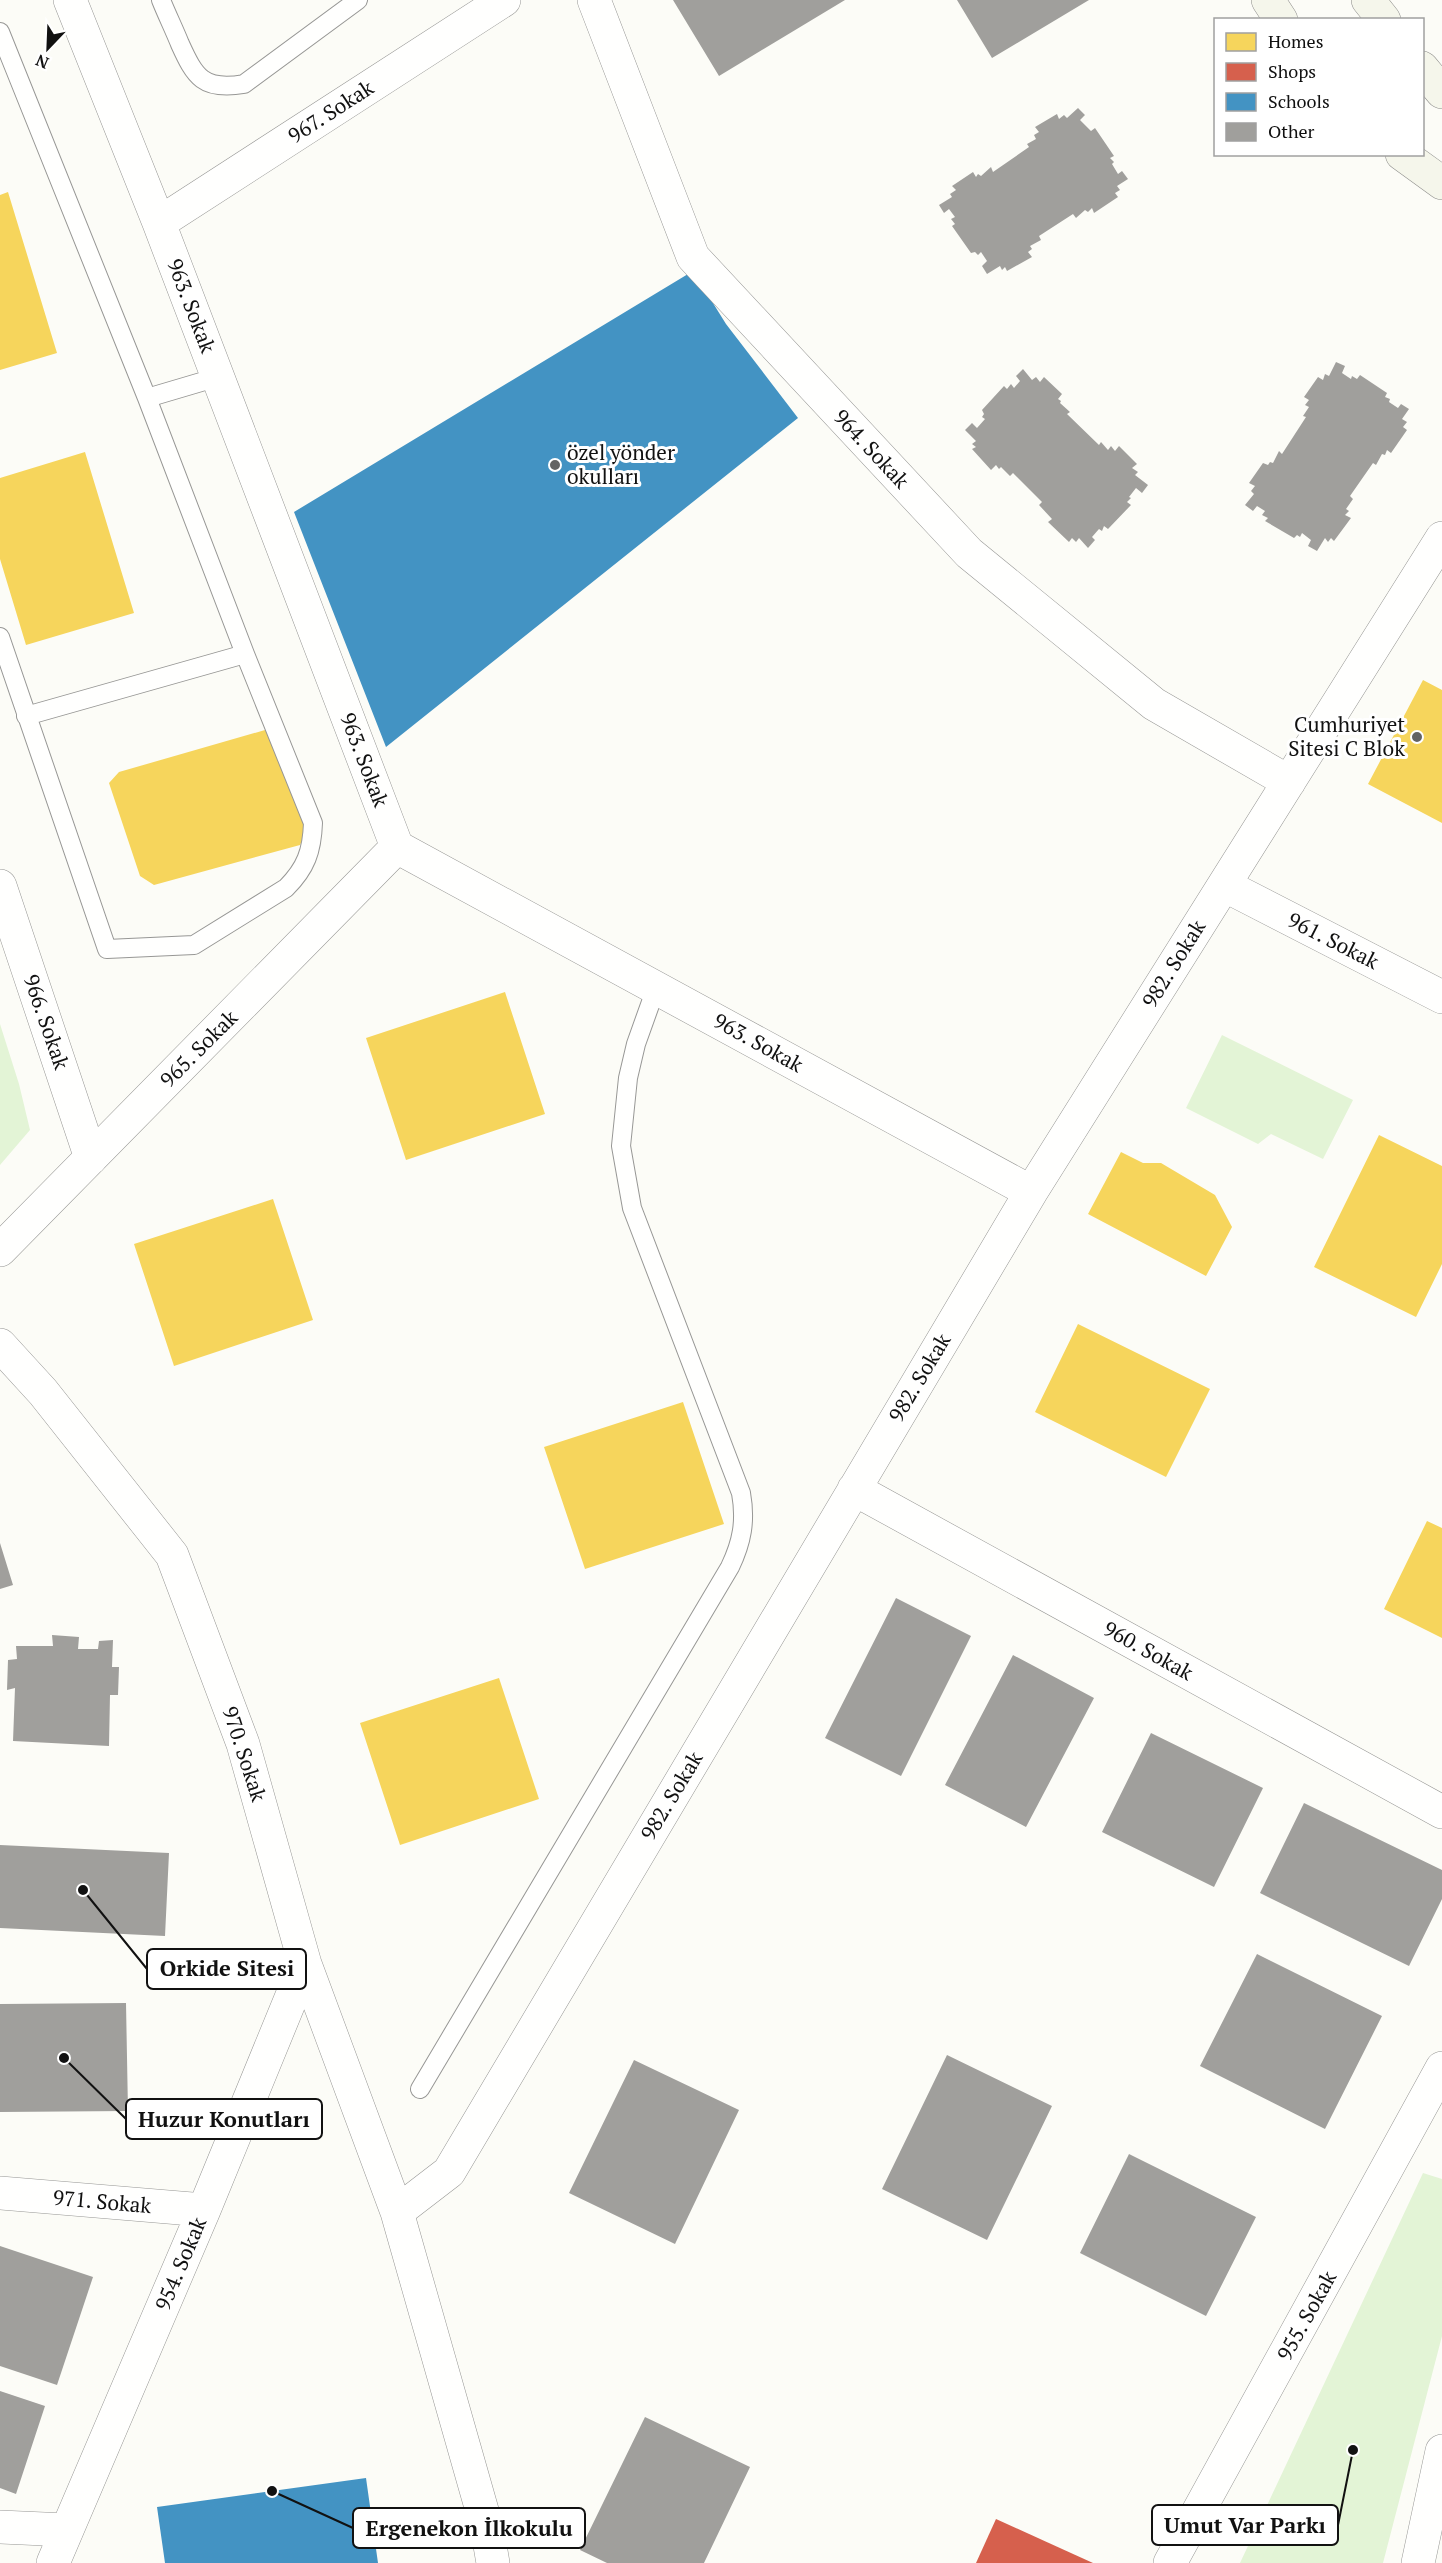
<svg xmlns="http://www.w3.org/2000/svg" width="1442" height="2563" font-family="'PT Serif',serif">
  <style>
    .green { fill: #e3f4d6 }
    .homes { fill: #f6d55c }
    .shops { fill: #d6604d }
    .schools { fill: #4393c3 }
    .building { fill: #a09f9c }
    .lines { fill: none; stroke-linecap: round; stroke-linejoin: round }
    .lane-casing { stroke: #979795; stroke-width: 20 }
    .street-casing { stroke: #979795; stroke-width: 34 }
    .secondary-casing { stroke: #8d8d8b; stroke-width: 34 }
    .lane { stroke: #fffffe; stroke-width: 18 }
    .street { stroke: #fffffe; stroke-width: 33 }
    .secondary { stroke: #f5f6eb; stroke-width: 33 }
    .poi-dot { fill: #636362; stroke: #fff; stroke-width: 2 }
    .labels { text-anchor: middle; stroke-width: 6; stroke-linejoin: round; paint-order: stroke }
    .street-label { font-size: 21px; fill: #111; stroke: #fff }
    .poi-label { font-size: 21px; fill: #111; stroke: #fff; text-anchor: start }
    .leader { fill: none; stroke: #111; stroke-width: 2 }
    .callout-dot { fill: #111; stroke: #fff; stroke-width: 2 }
    .callout { fill: #fff; stroke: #111; stroke-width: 2 }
    .callout-label { font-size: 22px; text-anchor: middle; font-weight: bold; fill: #111 }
  </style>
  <rect width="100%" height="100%" fill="#fcfcf7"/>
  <path class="green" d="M0,1024L19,1084L30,1130L0,1165Z
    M1222,1035L1353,1100L1323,1159L1271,1134L1258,1144L1186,1108Z
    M1423,2173L1442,2179V2336L1383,2563H1240Z"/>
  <path class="homes" d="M8,192L57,353L0,370V195Z
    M85,452L134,613L26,645L0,559V478Z
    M1423,680L1442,690V823L1368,784Z
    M265,730L277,742L306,831L300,845L154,885L140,876L109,783L119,772Z
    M505,992L545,1114L406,1160L366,1038Z
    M1379,1135L1442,1166V1264L1416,1317L1314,1267Z
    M1121,1152L1143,1163H1161L1215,1195L1232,1227L1206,1276L1088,1214Z
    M273,1199L313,1320L174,1366L134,1244Z
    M1078,1324L1210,1389L1166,1477L1035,1412Z
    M683,1402L724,1524L585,1569L544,1447Z
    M1427,1521L1442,1528V1638L1384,1609Z
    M499,1678L539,1799L400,1845L360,1723Z"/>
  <path class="shops" d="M996,2519L1093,2563H976Z"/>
  <path class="schools" d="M693,271L726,324L798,418L386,747L294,512Z
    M366,2478L378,2563H165L157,2507Z"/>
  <path class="building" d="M673,0H845L719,76Z
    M957,0H1089L992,58Z
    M1078,108L1085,115L1080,120L1091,131L1095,128L1114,156L1110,158L1114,162L1112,164L1118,174L1122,171L1128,179L1117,186L1120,190L1115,193L1118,197L1094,213L1092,208L1088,212L1085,210L1076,218L1073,214L1039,236L1041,240L1030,246L1032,249L1028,252L1032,257L1007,271L1005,267L1002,270L1000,266L987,274L982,266L987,261L981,252L978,255L975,252L971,253L952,226L955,224L951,219L955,217L949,209L944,213L939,205L952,197L950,194L956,190L952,186L973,172L976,177L978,174L981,176L991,167L993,172L1029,147L1027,144L1036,139L1034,135L1039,132L1035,127L1057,114L1059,119L1064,115L1067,118Z
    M1336,362L1345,366L1342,373L1351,379L1352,376L1357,379L1360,375L1387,393L1385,397L1390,399L1389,402L1398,408L1401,404L1409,409L1402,419L1407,422L1403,427L1407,430L1391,453L1387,450L1385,455L1382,454L1376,465L1373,463L1350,496L1353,499L1346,509L1349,511L1345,515L1351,518L1334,541L1331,538L1328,542L1325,538L1317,551L1308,546L1311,540L1302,533L1300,537L1297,535L1294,538L1265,521L1268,518L1262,515L1265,511L1257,506L1253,511L1245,505L1254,494L1251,491L1255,486L1249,483L1263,463L1268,465L1270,462L1273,463L1279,451L1282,454L1306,417L1303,416L1309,407L1305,405L1309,400L1304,397L1318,377L1323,380L1325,374L1329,376Z
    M1023,369L1032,380L1036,377L1040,382L1044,377L1062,394L1058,399L1061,401L1060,403L1070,412L1067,414L1099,445L1101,442L1108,450L1111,446L1115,451L1119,446L1137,464L1132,468L1138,472L1135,475L1148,485L1142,493L1136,488L1129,497L1131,498L1127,502L1131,505L1108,529L1104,526L1102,531L1099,529L1092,537L1095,540L1088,548L1079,538L1076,542L1072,538L1069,542L1048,522L1052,519L1039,505L1042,502L1013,473L1010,476L1001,467L999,469L996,465L991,470L972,449L976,447L972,444L976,441L965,430L972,423L977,428L985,419L982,417L984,414L982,410L1004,386L1007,389L1011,384L1014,388L1020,381L1016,376Z
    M0,1543L13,1585L0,1589Z
    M896,1598L971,1636L901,1776L825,1738Z
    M52,1635L79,1637L78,1649H98L99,1641L113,1640L112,1667H119L118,1695H110L109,1746L13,1741L15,1688L7,1690L8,1660L17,1659L16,1646H53Z
    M1013,1655L1094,1698L1026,1827L945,1785Z
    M1151,1733L1263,1788L1214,1887L1102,1832Z
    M1304,1803L1442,1870V1899L1409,1966L1260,1893Z
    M0,1845L169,1853L165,1936L0,1928Z
    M1257,1954L1382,2016L1325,2129L1200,2066Z
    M126,2003L128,2111L0,2112V2004Z
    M947,2055L1052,2106L987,2240L882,2189Z
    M634,2060L739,2110L675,2244L569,2193Z
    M1129,2154L1256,2217L1206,2316L1080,2253Z
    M0,2246L93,2277L57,2385L0,2366Z
    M0,2391L45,2406L16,2494L0,2488Z
    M645,2417L750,2467L704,2563H607L580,2550Z"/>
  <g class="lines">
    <defs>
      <path id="lane" d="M161,0C167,15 174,29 180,44C195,77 203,91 244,84L358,0
        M0,32L147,398L245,654L313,823C312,851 306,868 286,888L194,945L107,949L0,637
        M147,398L218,377
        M26,716L245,654
        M420,2089L730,1567C742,1542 746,1521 741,1493L632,1208L621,1146L628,1078L636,1044L656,988"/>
      <path id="street" d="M70,0L159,223L397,847L1031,1192
        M594,0L693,257L969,553L1154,704L1289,782
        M159,223L504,0
        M1224,885L1442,997
        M0,886L91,1158
        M0,1250L397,847
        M0,1345L43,1392L172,1555L243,1744L305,1964L397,2212L487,2528L493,2563
        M854,1489L1442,1812
        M0,2193L204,2210
        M397,2212L449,2172L1031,1192L1442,538
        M0,2527L67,2530
        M53,2563L204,2210L305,1964
        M1170,2563L1442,2068
        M1418,2563L1442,2451"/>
      <path id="secondary" d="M1268,0L1281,20
        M1368,0L1384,20
        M1422,68L1442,92
        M1402,154L1442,183"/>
    </defs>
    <use href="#lane" class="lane-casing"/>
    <use href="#street" class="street-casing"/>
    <use href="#secondary" class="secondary-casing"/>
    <use href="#lane" class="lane"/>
    <use href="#street" class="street"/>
    <use href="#secondary" class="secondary"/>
  </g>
  <g class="poi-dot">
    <circle cx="555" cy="465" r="6"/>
    <circle cx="1417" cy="737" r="6"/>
  </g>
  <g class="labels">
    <g class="street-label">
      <text transform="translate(331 112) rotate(-33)" y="7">967. Sokak</text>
      <text transform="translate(191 306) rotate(69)" y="7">963. Sokak</text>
      <text transform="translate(871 449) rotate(47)" y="7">964. Sokak</text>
      <text transform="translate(364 760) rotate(69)" y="7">963. Sokak</text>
      <text transform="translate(1333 941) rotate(27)" y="7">961. Sokak</text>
      <text transform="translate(1174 964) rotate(-58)" y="7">982. Sokak</text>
      <text transform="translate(46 1022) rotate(71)" y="7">966. Sokak</text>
      <text transform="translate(758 1043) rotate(29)" y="7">963. Sokak</text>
      <text transform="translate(199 1049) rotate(-45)" y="7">965. Sokak</text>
      <text transform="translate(920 1378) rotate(-59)" y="7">982. Sokak</text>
      <text transform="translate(1148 1651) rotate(29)" y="7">960. Sokak</text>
      <text transform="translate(244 1754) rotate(72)" y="7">970. Sokak</text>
      <text transform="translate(672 1796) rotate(-59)" y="7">982. Sokak</text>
      <text transform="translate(102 2202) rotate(5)" y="7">971. Sokak</text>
      <text transform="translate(181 2264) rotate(-67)" y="7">954. Sokak</text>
      <text transform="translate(1307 2316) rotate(-61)" y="7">955. Sokak</text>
    </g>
    <g class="poi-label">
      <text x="567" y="460">özel yönder<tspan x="567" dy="24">okulları</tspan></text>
      <text x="1405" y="732" text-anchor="end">Cumhuriyet<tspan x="1405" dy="24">Sitesi C Blok</tspan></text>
    </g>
  </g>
  <path class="leader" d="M83 1890L147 1969M64 2058L126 2119M1353 2450L1338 2525M272 2491L353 2528"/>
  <g class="callout-dot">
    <circle cx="83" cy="1890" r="6"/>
    <circle cx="64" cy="2058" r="6"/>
    <circle cx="1353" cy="2450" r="6"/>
    <circle cx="272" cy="2491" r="6"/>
  </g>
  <g class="callout">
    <rect x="147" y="1949" width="159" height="40" rx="6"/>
    <rect x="126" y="2099" width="196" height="40" rx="6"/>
    <rect x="1152" y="2505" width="186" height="40" rx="6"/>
    <rect x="353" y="2508" width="232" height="40" rx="6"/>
  </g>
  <g class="callout-label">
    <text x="227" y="1976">Orkide Sitesi</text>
    <text x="224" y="2127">Huzur Konutları</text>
    <text x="1245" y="2533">Umut Var Parkı</text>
    <text x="469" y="2536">Ergenekon İlkokulu</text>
  </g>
  <rect x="1214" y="18" width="210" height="138" fill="#ffffff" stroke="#a0a0a0" stroke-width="1.5"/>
  <rect x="1226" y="33" width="30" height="18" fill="#f6d55c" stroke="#a0a0a0" stroke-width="1.5"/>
  <text x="1268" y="48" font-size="18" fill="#111111">Homes</text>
  <rect x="1226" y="63" width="30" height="18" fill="#d6604d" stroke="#a0a0a0" stroke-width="1.5"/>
  <text x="1268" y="78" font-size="18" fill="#111111">Shops</text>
  <rect x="1226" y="93" width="30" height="18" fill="#4393c3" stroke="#a0a0a0" stroke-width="1.5"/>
  <text x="1268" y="108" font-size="18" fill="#111111">Schools</text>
  <rect x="1226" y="123" width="30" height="18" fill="#a09f9c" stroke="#a0a0a0" stroke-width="1.5"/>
  <text x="1268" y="138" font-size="18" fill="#111111">Other</text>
  <g transform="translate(48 48) rotate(203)" stroke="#ffffff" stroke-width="4.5" paint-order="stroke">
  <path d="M0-4.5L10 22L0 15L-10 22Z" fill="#111111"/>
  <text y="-9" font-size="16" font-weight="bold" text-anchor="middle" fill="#111111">N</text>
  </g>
</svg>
